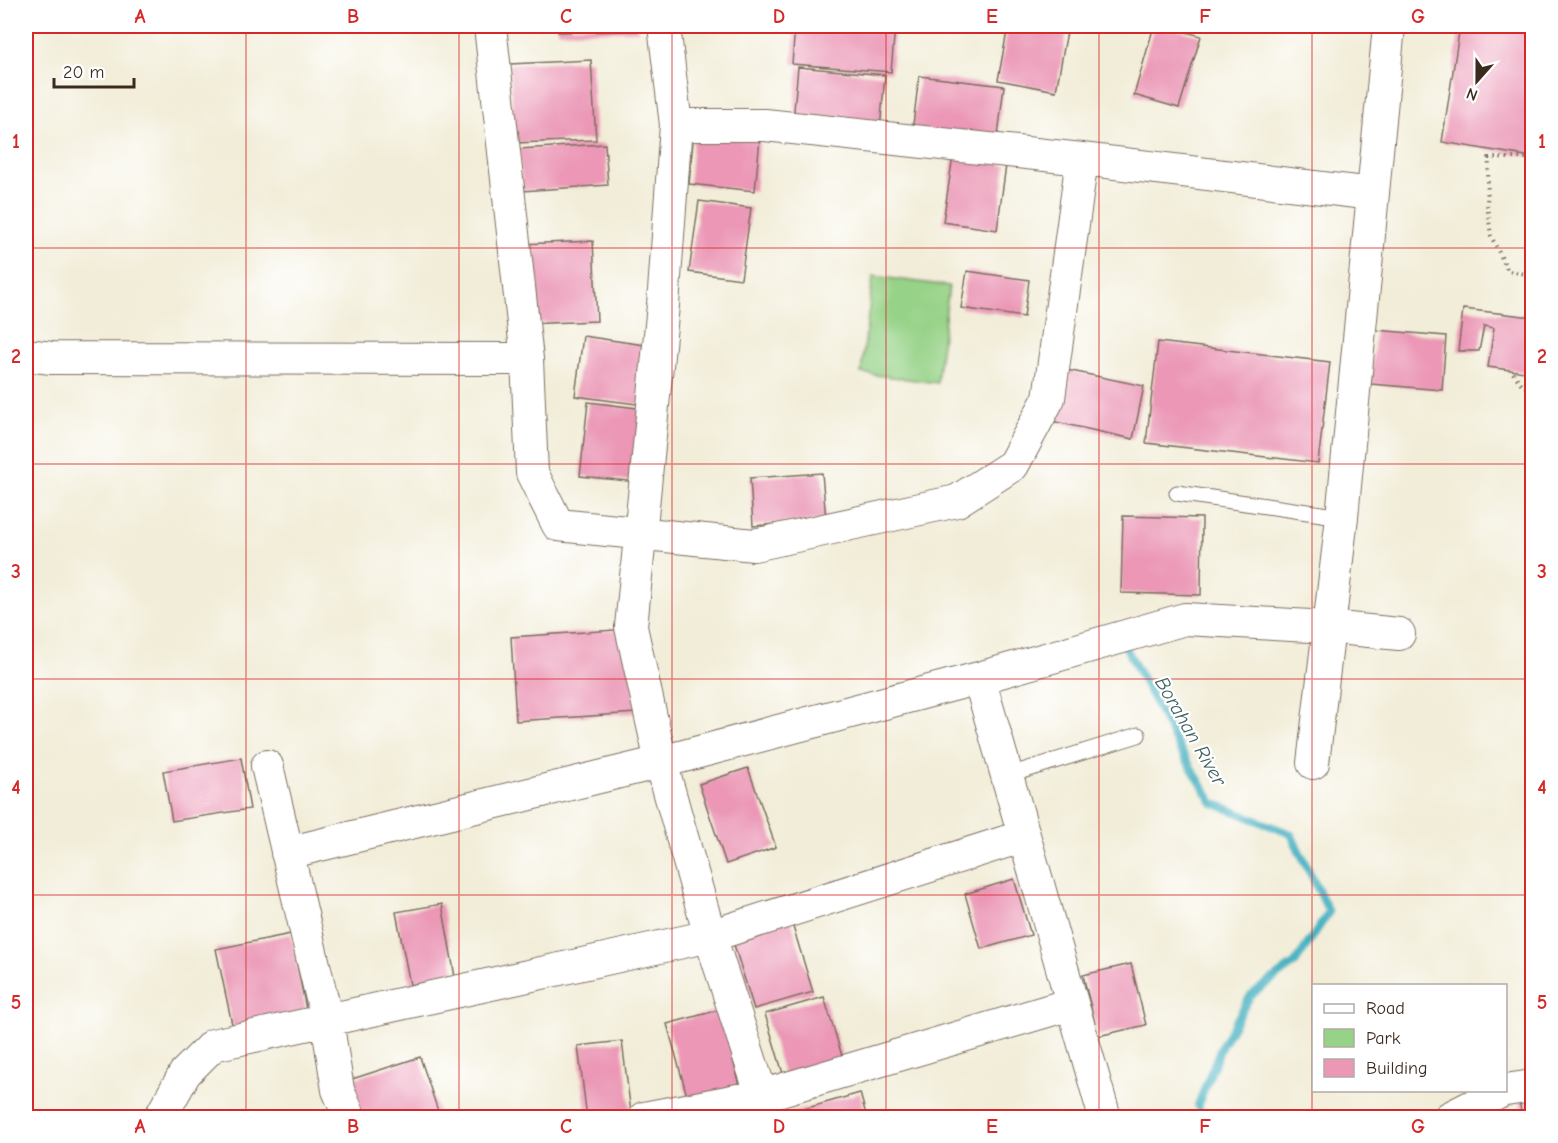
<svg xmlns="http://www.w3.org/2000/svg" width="1558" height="1143" font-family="'Comic Neue',sans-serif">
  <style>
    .green { fill: #96d287; stroke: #687e52; stroke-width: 1.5 }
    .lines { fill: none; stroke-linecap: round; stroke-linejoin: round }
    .stream { stroke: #43b0c0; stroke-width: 8 }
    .building { fill: #eb97b5 }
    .lane-casing { stroke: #7b6e5f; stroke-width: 17 }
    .street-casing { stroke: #7b6e5f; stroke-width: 34 }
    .path { stroke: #7b6e5f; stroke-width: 4; stroke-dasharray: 1.5 4.5; stroke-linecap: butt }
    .lane { stroke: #fff; stroke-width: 15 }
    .street { stroke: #fff; stroke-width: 32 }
    .grid { fill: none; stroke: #d62828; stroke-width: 1.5; stroke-opacity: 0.55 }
    .labels { text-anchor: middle; stroke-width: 4.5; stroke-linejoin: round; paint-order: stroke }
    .water-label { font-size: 20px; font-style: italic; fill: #3e605f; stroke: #fff }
    .neatline { fill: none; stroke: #d62828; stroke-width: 2 }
    .grid-label { font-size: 20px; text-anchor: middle; font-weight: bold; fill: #d62828 }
  </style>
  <rect width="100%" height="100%" fill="#fff"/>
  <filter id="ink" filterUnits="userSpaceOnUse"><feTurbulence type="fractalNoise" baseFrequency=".0167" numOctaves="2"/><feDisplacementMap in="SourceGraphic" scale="12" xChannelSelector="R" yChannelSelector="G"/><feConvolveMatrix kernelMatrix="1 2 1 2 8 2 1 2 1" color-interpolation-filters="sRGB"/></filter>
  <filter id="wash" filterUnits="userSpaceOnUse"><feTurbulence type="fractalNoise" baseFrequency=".008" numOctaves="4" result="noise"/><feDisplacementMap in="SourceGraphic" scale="24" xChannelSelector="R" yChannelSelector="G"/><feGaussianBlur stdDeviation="1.35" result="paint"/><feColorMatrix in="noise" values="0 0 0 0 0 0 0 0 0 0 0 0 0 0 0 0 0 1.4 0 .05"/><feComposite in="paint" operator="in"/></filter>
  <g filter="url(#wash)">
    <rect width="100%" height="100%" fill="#f2edd8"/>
    <path class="green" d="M873,276L949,286L937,383L861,373Z"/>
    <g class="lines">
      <path class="stream" d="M1123,642L1178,746L1213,803L1291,834L1329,912L1295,963L1251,995L1221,1047L1198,1105L1202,1118"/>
    </g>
    <g id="blocks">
      <path class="building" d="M557,26H638V31L558,32Z
        M795,26H895L891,72L792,64Z
        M1008,26H1068L1056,91L998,80Z
        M1154,26H1164L1201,36L1179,108L1134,95Z
        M1460,26H1532V157L1442,142Z
        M591,60L596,140L514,143L510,64Z
        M798,67L885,75L879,141L792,132Z
        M919,76L1004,86L996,152L911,141Z
        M694,131L760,138L755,191L689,184Z
        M605,144L608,185L522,191L519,149Z
        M953,156L1006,165L997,230L943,222Z
        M699,201L751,208L741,279L689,272Z
        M593,241L597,321L525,324L521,244Z
        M967,271L1029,280L1024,317L961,308Z
        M1463,309L1532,317V373L1488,367L1494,328L1484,326L1479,351H1458Z
        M1375,330L1446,336L1442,390L1371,384Z
        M583,336L651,346L644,405L575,396Z
        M1158,342L1330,362L1318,463L1146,443Z
        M1062,369L1144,386L1133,439L1051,421Z
        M588,402L645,409L637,482L580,476Z
        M822,473L826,520L753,526L750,478Z
        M1123,516L1202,518L1201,595L1121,593Z
        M630,629L636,713L516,721L511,637Z
        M241,758L250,809L172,821L163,771Z
        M748,768L776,847L726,864L699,784Z
        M1014,879L1031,935L981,949L965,894Z
        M442,904L455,977L410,985L396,912Z
        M790,917L813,992L754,1009L731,935Z
        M291,934L307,1014L233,1029L216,949Z
        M1131,964L1146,1025L1098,1036L1083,975Z
        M824,997L846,1069L787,1087L765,1014Z
        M719,1010L741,1089L689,1103L667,1024Z
        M622,1041L631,1113L587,1118L578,1046Z
        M420,1057L439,1114L428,1118H362L349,1080Z
        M860,1093L867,1118H791L790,1113Z
        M1532,1098V1118H1522L1519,1100Z"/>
    </g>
  </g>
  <g filter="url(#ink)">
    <use href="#blocks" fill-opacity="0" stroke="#7b6e5f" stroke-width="1.5"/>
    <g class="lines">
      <defs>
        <path id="lane" d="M1177,493L1342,517
          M1006,776L1138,735"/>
        <path id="street" d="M490,26L527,359L532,473L558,525L754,545L957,501L1013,465L1049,398L1082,159
          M664,26L676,125L663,305L631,627L661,762L710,936L769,1118
          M676,125H765L1082,159L1373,194
          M26,355L52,358L527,359
          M979,678L1105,1118
          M1313,763L1342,517L1389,26
          M267,766L327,1020L338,1090L350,1118
          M287,853L661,762L979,678L1185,619L1328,627L1399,634
          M1506,1090L1532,1086
          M160,1118L185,1073L213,1045L710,936L1024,836
          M644,1118L764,1095L1071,1004
          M1449,1118L1504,1090"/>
      </defs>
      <use href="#lane" class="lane-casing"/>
      <use href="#street" class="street-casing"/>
      <path class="path" d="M1532,158H1489L1487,204L1491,236L1508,271L1532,275
        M1513,373L1523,386L1532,390"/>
      <use href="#lane" class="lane"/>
      <use href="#street" class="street"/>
    </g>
  </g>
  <path class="grid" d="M246,26V1118M459,26V1118M672,26V1118M886,26V1118M1099,26V1118M1312,26V1118M26,248H1532M26,464H1532M26,679H1532M26,895H1532"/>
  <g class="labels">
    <g class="water-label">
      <text transform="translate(1191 731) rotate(60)" y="7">Borahan River</text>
    </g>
  </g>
  <rect width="1558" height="1143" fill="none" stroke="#fff" stroke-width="66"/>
  <rect x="1312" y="984" width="195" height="108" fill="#ffffff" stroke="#b1aaa5" stroke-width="1.5"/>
  <rect x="1324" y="1004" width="30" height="9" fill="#ffffff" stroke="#b1aaa5" stroke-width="1.5"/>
  <text x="1366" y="1014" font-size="18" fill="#3b2a1e">Road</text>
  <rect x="1324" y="1029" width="30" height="18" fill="#96d287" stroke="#b1aaa5" stroke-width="1.5"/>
  <text x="1366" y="1044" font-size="18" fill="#3b2a1e">Park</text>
  <rect x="1324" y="1059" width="30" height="18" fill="#eb97b5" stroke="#b1aaa5" stroke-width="1.5"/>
  <text x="1366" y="1074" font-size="18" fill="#3b2a1e">Building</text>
  <g transform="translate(1477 81) rotate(201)" stroke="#ffffff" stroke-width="4.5" paint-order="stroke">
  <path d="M0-4.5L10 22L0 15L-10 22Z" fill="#3b2a1e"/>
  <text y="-9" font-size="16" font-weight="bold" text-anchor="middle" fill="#3b2a1e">N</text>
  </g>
  <path d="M54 78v9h80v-9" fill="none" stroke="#3b2a1e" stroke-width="3"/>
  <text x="63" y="78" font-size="18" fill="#3b2a1e" stroke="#ffffff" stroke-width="4.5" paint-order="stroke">20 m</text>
  <rect x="33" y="33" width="1492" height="1077" class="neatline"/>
  <g class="grid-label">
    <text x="140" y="23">A</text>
    <text x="353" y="23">B</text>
    <text x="566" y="23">C</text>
    <text x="779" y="23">D</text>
    <text x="992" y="23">E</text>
    <text x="1205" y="23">F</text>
    <text x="1418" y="23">G</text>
    <text x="16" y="148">1</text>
    <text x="1542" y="148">1</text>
    <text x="16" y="363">2</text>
    <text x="1542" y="363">2</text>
    <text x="16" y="578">3</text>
    <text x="1542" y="578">3</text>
    <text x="16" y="794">4</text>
    <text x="1542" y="794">4</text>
    <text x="16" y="1009">5</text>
    <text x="1542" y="1009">5</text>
    <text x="140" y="1133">A</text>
    <text x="353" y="1133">B</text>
    <text x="566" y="1133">C</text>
    <text x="779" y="1133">D</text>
    <text x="992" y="1133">E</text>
    <text x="1205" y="1133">F</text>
    <text x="1418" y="1133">G</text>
  </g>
</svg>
